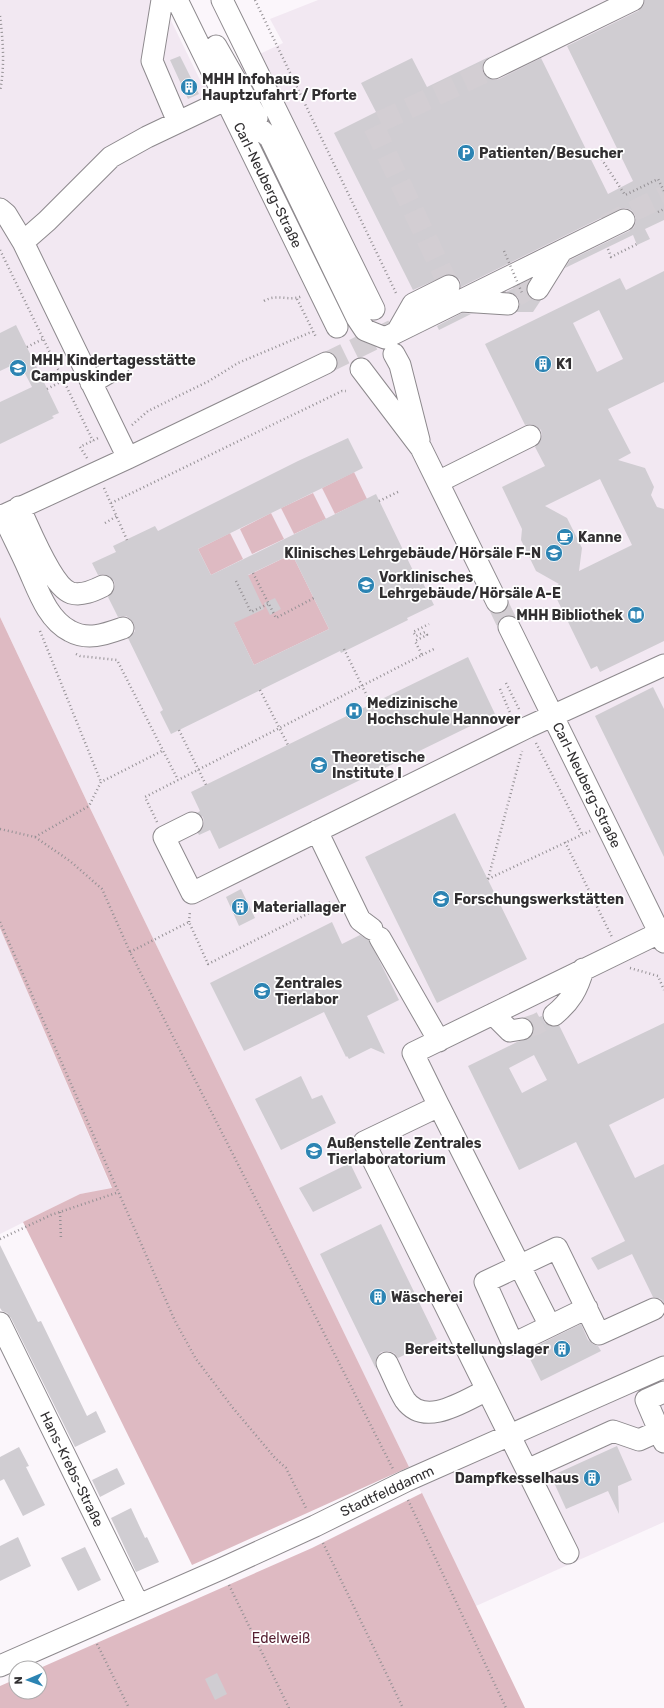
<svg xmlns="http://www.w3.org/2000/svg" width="664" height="1708" font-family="Rubik,sans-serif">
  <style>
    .built { fill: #f2e8f2 }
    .green { fill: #debac2 }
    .building { fill: #d0cdd2; fill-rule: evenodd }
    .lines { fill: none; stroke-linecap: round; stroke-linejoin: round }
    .minor-tunnel { stroke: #d3ced3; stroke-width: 21; stroke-dasharray: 21 10; stroke-linecap: butt }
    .minor-casing { stroke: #8d898d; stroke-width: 23 }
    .path { stroke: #949094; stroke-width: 2.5; stroke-dasharray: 1 3; stroke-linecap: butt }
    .minor { stroke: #fff; stroke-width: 21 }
    .path-bridge { stroke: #949094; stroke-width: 2.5; stroke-dasharray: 1 3; stroke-linecap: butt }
    .labels { text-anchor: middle; stroke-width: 3.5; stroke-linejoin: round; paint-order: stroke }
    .poi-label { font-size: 14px; font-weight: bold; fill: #312f31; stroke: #fff; text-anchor: start }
    .street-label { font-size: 14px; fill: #312f31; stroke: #fff }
    .park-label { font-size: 14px; fill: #561f31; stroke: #fff }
  </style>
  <rect width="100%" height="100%" fill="#fbf6fb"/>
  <path class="built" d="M0,0H161L201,82L283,43L270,19L318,0H664V1522L476,1606L89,806L0,617Z
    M0,928L112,1189L80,1194L0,1234Z"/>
  <path class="green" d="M354,472L367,499L335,514L322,488Z
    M313,493L326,519L294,534L281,508Z
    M271,513L284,539L252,554L240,529Z
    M230,533L243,559L211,575L198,549Z
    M292,554L329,629L254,665L218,590Z
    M0,617L89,806L409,1467L192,1565L23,1222L80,1194L112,1188L0,928Z
    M422,1493L525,1708H0V1686L16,1679V1692H40V1668L312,1548Z"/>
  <path class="building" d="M606,0L489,57L484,62L482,68L483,73L488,78L494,80L499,79L541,58L608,194L633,181L567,46L638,11L643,6L645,0H664V220L645,229L650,239L637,245L633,235L565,268L570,260L629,231L634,227L636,221L635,214L631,210L625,208L619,209L461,287L460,280L455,276L449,274L413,290L334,133L376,112L361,83L412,58L427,87Z
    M180,56L199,94L188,99L170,60Z
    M664,271V382L608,409L631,453L618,460L645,468L654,487L651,495L657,507L664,509V641L600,672L597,666L591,669L552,589L559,584L536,571L521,540L522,529L502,487L545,466L535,447L540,442L542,436L541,430L536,426L530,424L525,425L485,344L620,278L626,290ZM599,310L623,359L597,372L573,323ZM600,479L632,545L579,571L582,548L567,518L545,506Z
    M529,280L526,288L528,295L532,299L541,300L533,312H516L520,305L519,298L514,294L506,292Z
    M462,313L477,314H471L439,330L437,326Z
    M16,325L59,413L52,416L54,418L0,444V402L32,387L19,362L0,371V333Z
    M348,438L363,468L198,549L211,575L376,494L420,585L423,583L434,605L407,618L408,620L341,653L340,651L336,653L171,734L160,712L163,710L128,638L132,635L135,631L134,624L130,619L126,616L118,617L108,597L113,592L115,586L114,581L109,576L103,574L98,575L92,563L116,552L113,546L155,526L158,531L298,461ZM292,554L329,629L254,665L234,623L264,609L248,575Z
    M275,598L281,609L270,615L264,603Z
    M468,657L495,714L219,849L210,830L199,835L198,833L202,829L204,823L203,817L197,813L200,811L191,792Z
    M653,687L664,709V857L595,716Z
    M455,813L527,959L437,1003L365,857Z
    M241,889L255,918L239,926L226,897Z
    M332,922L342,944L360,935L369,940L399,1000L367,1016L385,1054L371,1048L349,1059L347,1056L346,1057L324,1012L244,1051L210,983Z
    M542,1016L545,1023L550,1026L559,1025L578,1064L664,1023V1098L609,1125L635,1178L664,1164V1303L661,1299L653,1297L632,1254L598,1270L591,1258L625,1241L576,1142L519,1170L468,1066L517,1042L529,1038L533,1034L534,1027L529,1020ZM534,1055L547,1080L522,1093L509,1068Z
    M301,1076L312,1099L322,1095L336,1123L281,1150L255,1099Z
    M350,1163L362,1188L313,1212L299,1188Z
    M381,1224L437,1339L398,1358L394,1353L388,1351L381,1352L377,1357L375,1362L376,1369L320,1254Z
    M0,1245L38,1322L41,1321L87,1416L96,1411L106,1432L75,1447L11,1318L7,1313L2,1311L0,1308Z
    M581,1324L588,1340L593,1344L598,1346L601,1351L541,1381L526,1351Z
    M617,1446L632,1480L618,1486L619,1514L608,1491L566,1509L551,1476Z
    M19,1447L29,1466L26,1467L45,1505L23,1516L4,1479L0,1481V1457Z
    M117,1468L125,1484L100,1497L92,1480Z
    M131,1508L145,1538L147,1537L159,1562L136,1572L111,1518Z
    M18,1537L31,1566L0,1581V1546Z
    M85,1547L101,1580L78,1591L61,1558Z
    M217,1673L227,1694L215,1700L205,1679Z"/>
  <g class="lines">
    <path class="minor-tunnel" d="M605,225L664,196
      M449,286L373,125L494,68
      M487,299L505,301L522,293L536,285L545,268
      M326,363L393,330
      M497,602L509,627
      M522,1029L537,1024L554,1015"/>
    <defs>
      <path id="minor" d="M162,0L152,61L178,122
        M177,0L337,327
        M222,0L374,309
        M216,46L257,118
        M494,68L633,0
        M227,99L270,138L357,318L365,330L385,338L624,220
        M0,209L6,214L23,242L128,458
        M23,242L47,221L111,157L147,137L227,99
        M538,289L561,252
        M461,301L508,304
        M397,332L413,304L449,286
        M394,354L400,365L419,440
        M361,369L421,448L497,602
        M91,383L118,367
        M438,482L530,436
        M19,507C29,527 51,586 71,593C82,596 93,591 103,586
        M3,515C11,533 20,550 28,568C38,590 47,619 70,631C88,641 106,634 123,628
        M0,517L128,458L326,363
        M509,627L664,942
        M192,823L164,837L192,893L528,727L664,665
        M317,831L360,920L372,929
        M380,938L439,1041
        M493,1014L510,1031L522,1029
        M554,1015C570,1002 578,989 583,969
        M439,1106L550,1326
        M587,1308L513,1344L485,1282L557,1248L599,1334L654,1309
        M0,1323L138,1604
        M387,1363C393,1375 398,1389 405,1400C425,1428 464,1401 487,1390
        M664,1442L646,1400L664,1392
        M527,1470L613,1431L639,1440L659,1431
        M568,1553L364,1142L439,1106L413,1053L659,933
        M0,1666L221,1569L315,1526L406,1481L664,1367"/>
    </defs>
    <use href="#minor" class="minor-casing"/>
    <path class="path" d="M255,0L397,295
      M0,16C3,41 5,66 0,91
      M595,149L625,195L658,179L664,191
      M658,212L664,209
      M608,249L611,257L637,244
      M0,250L93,441
      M297,299L316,337
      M264,301C277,293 289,302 302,296
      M27,347L43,339
      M47,389L70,377
      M132,425L148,411L209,381L238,363L309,333L313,332
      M87,458L80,447L98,438
      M104,488L127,540
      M379,501L400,491
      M111,503L342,391H346
      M105,523L117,516
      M253,573L276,618L314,598
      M236,581L251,612L268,604
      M40,631L101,782
      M76,654L80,656L117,660L178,780
      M422,655L436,648
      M506,683L520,711
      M500,689L511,715
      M536,743L582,834
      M157,822L145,797L422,655L415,641L427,635L425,632L416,636L413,632L429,624
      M0,829L35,837L70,861L102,889L130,952L393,1469
      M35,837L89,806L101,782L162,751
      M565,842L612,937
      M488,879L522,751
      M488,879L590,831
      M0,922L175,1321L196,1359L233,1408L275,1458L286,1468L307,1510
      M189,922L190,911
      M130,952L189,922L208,964L331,902
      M630,968L658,976L664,990
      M60,1212L61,1240
      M0,1239L51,1215L119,1192
      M408,1500L506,1708
      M323,1543L403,1708
      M229,1585L289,1708
      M97,1644L129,1708"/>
    <use href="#minor" class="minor"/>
    <path class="path-bridge" d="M504,251L522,293
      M344,649L371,704
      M260,690L288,745
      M179,730L206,785"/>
  </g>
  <defs>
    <symbol id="building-disc" viewBox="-11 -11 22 22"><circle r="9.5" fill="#2c84b3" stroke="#fff"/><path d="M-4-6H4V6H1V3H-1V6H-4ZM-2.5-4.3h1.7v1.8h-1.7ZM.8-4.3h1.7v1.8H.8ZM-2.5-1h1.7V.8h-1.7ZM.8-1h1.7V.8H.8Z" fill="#fff"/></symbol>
    <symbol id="parking-disc" viewBox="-11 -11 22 22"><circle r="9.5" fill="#2c84b3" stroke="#fff"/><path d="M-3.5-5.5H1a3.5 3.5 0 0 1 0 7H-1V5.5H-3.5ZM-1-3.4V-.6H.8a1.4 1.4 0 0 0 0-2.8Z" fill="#fff"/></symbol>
    <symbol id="school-disc" viewBox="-11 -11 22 22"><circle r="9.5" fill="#2c84b3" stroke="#fff"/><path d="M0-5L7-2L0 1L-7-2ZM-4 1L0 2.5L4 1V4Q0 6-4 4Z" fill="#fff"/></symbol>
    <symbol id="cafe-disc" viewBox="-11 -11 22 22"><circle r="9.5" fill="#2c84b3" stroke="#fff"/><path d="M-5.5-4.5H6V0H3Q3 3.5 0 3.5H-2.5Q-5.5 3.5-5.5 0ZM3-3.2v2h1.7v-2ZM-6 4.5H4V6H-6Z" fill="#fff"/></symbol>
    <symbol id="university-disc" viewBox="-11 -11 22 22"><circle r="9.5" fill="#2c84b3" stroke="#fff"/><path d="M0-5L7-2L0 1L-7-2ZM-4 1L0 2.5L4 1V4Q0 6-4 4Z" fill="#fff"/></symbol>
    <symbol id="library-disc" viewBox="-11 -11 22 22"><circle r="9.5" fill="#2c84b3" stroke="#fff"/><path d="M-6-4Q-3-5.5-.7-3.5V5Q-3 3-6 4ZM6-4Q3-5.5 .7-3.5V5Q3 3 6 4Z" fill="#fff"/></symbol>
    <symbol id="hospital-disc" viewBox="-11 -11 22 22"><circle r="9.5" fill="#2c84b3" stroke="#fff"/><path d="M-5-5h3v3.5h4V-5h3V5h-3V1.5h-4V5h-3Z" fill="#fff"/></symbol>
  </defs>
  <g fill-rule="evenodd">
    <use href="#building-disc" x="179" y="77" width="20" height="20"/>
    <use href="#parking-disc" x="456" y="143" width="20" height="20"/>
    <use href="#building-disc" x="533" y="354" width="20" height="20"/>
    <use href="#school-disc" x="8" y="358" width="20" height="20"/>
    <use href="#cafe-disc" x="555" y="527" width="20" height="20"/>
    <use href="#university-disc" x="544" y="543" width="20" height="20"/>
    <use href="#university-disc" x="356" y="575" width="20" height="20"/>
    <use href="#library-disc" x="626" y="605" width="20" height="20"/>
    <use href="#hospital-disc" x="344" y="701" width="20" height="20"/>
    <use href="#university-disc" x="309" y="755" width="20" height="20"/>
    <use href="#university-disc" x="431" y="889" width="20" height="20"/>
    <use href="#building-disc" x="230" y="897" width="20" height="20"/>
    <use href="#university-disc" x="252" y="981" width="20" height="20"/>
    <use href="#university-disc" x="304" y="1141" width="20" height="20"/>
    <use href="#building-disc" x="368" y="1287" width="20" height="20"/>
    <use href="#building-disc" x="552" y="1339" width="20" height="20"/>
    <use href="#building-disc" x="582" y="1468" width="20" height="20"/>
  </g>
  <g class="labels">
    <g class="poi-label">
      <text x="202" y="84">MHH Infohaus<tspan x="202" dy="16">Hauptzufahrt / Pforte</tspan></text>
      <text x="479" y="158">Patienten/Besucher</text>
      <text x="31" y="365">MHH Kindertagesstätte<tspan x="31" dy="16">Campuskinder</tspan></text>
      <text x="556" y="369">K1</text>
      <text x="578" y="542">Kanne</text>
      <text x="541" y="558" text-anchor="end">Klinisches Lehrgebäude/Hörsäle F-N</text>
      <text x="379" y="582">Vorklinisches<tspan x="379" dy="16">Lehrgebäude/Hörsäle A-E</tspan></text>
      <text x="623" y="620" text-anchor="end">MHH Bibliothek</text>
      <text x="367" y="708">Medizinische<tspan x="367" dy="16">Hochschule Hannover</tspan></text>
      <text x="332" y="762">Theoretische<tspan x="332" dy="16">Institute I</tspan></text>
      <text x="454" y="904">Forschungswerkstätten</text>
      <text x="253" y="912">Materiallager</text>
      <text x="275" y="988">Zentrales<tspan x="275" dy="16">Tierlabor</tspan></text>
      <text x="327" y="1148">Außenstelle Zentrales<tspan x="327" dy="16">Tierlaboratorium</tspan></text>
      <text x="391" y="1302">Wäscherei</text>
      <text x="549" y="1354" text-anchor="end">Bereitstellungslager</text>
      <text x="579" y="1483" text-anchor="end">Dampfkesselhaus</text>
    </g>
    <g class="street-label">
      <text transform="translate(268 185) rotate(64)" y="5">Carl-Neuberg-Straße</text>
      <text transform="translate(587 785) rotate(64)" y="5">Carl-Neuberg-Straße</text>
      <text transform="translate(72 1469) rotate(64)" y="5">Hans-Krebs-Straße</text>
      <text transform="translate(387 1491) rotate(-25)" y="5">Stadtfelddamm</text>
    </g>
    <g class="park-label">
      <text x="281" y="1643">Edelweiß</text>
    </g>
  </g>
  <g transform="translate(28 1680) rotate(268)"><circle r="19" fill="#ffffff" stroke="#adacad"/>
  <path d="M0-3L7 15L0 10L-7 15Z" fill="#2c84b3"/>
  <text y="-6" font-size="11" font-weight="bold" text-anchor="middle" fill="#312f31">N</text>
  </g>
</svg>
